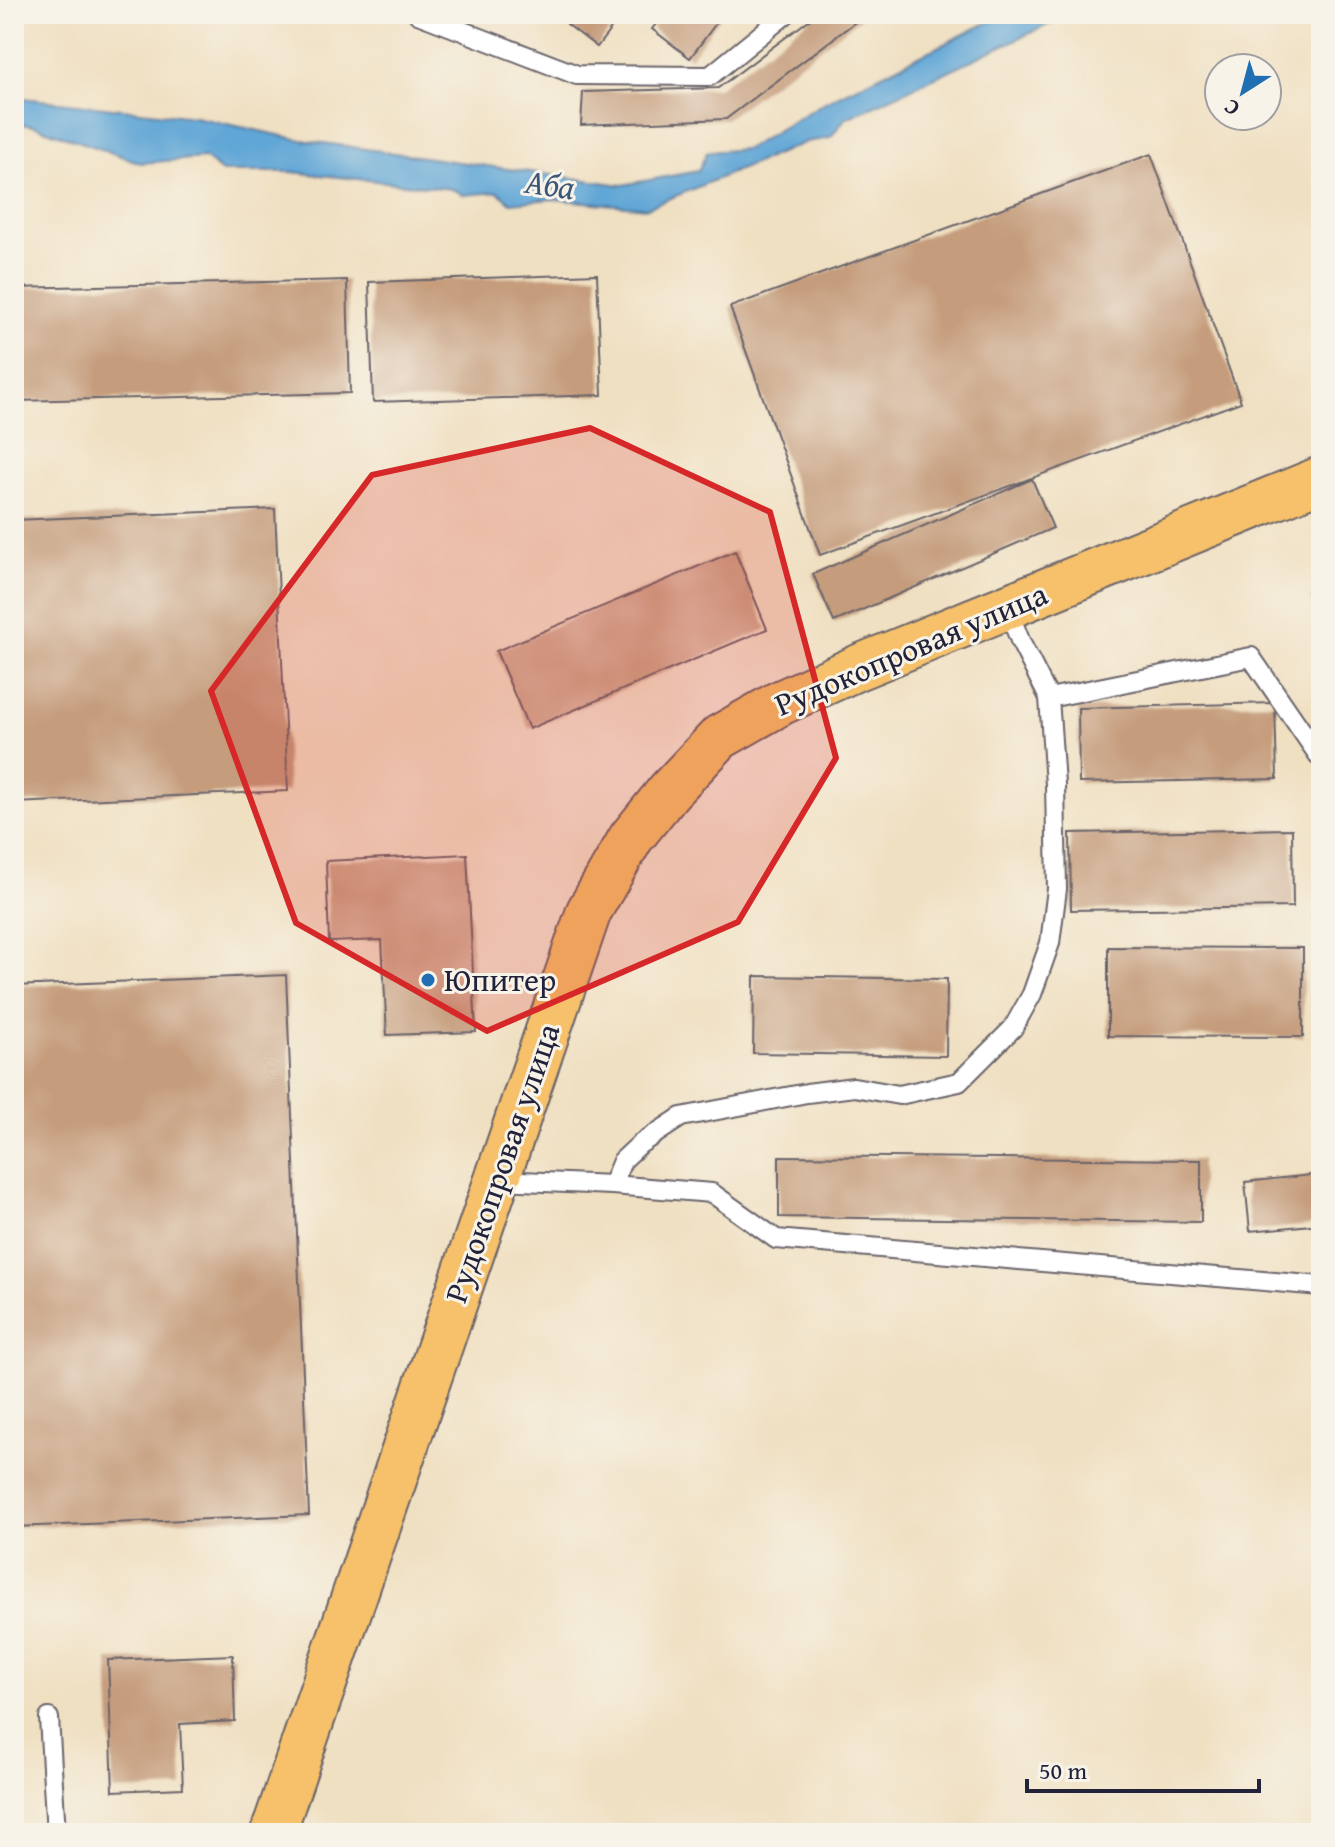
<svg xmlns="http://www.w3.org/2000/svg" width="1335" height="1847" font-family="'Gentium Book Plus',serif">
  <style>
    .water { fill: #61a6d6; stroke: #426488; stroke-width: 2 }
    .building { fill: #c59c7c }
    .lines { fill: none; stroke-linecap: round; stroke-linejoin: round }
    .service-casing { stroke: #6a646a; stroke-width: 22 }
    .primary-casing { stroke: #6a646a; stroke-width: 48 }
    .service { stroke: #fff; stroke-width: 18 }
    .primary { stroke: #f6c16b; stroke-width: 44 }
    .marked { fill: #d62828; fill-opacity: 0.2; stroke: #d62828; stroke-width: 6; stroke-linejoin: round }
    .poi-dot { fill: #1f6fb2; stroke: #f7f3e8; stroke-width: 3 }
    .labels { text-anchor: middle; stroke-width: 6; stroke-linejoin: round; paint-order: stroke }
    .street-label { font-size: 32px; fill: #22223b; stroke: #f7f3e8 }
    .poi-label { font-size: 32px; fill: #22223b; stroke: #f7f3e8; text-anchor: start }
    .water-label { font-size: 34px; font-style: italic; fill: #3b5779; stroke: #f7f3e8 }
  </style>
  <rect width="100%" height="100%" fill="#f7f3e8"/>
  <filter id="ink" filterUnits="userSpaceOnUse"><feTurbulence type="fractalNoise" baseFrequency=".0125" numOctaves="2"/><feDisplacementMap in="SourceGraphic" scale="16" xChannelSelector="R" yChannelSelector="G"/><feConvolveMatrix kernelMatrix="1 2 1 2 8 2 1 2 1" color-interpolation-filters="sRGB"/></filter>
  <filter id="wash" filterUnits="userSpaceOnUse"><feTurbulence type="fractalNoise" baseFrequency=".006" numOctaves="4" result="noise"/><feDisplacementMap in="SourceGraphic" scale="32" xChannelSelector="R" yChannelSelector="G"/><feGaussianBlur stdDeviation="1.8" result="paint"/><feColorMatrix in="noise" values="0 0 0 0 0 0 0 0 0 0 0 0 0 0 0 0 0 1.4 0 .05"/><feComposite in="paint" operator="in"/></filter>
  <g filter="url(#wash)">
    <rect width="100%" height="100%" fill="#f0e0c2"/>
    <path class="water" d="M1005,14H1071L845,119L830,138L806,142L647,208L552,199L511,203L498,192L464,195L452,189L291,172H222L204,158L141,163L35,126L14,123V97L195,117L302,140L622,185L698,171L707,152L746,149L829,100Z"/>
    <g id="blocks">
      <path class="building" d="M575,14H622L597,47L567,24Z
        M664,14H723L690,58L652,29Z
        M817,14H866L726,119L581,125L583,92L718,88Z
        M1151,154L1241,402L820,555L730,307Z
        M597,274L602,395L373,402L369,282Z
        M347,280L350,393L14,401V288Z
        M1032,479L1053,528L834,622L813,574Z
        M275,509L288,791L14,803V520Z
        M735,551L767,629L529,729L496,651Z
        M1321,593V624L1310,598Z
        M1275,703L1277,779L1079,783L1078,708Z
        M1292,829L1293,907L1071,910L1070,833Z
        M467,854L476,1032L387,1035L382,940L329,942L326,861Z
        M1108,947L1303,948V1037L1108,1036Z
        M286,975L309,1515L14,1527V986Z
        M754,976L947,979L946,1056L753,1053Z
        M779,1156L1201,1160V1222L779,1217Z
        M1321,1174V1224L1250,1231L1245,1182Z
        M233,1655L235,1721L180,1724L183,1788L113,1791L108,1660Z"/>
    </g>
  </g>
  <g filter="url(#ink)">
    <use href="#blocks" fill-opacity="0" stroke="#6a646a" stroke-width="2"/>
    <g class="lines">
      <defs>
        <path id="service" d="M418,14L577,75L710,76L786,14
          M1007,607L1021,643L1049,698L1251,657L1321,759
          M497,1180L612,1185L712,1193L776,1239L1321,1286
          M612,1185L622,1161L640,1144L681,1117L807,1093L854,1087L899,1095L959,1082L1013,1028L1032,994L1050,943L1057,889L1055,784L1049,698
          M49,1718L56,1833"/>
        <path id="primary" d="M273,1833L589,911L631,838L669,791L720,737L780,703L859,667L1321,479"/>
      </defs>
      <use href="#service" class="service-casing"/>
      <use href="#primary" class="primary-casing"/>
      <use href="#service" class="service"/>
      <use href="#primary" class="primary"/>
    </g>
  </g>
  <path class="marked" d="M590,428L770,512L836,758L738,922L487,1031L296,923L211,691L372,475Z"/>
  <circle class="poi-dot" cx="428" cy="980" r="8"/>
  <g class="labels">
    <g class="street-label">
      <text transform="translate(911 649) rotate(-23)" y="11">Рудокопровая улица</text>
      <text transform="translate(502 1163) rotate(-71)" y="11">Рудокопровая улица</text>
    </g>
    <g class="poi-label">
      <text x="444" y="991">Юпитер</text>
    </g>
    <g class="water-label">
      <text transform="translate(550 184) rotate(8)" y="12">Аба</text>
    </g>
  </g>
  <rect width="1335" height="1847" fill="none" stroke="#f7f3e8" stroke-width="48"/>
  <g transform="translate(1243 92) rotate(216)"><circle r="38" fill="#f7f3e8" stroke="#a29fa3" stroke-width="2"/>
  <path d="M0-6L14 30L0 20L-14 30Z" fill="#1f6fb2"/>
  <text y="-12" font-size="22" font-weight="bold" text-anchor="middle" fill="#22223b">С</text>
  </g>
  <path d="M1027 1779v12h232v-12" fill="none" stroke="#22223b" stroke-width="4"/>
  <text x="1039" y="1779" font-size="24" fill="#22223b" stroke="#f7f3e8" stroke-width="6" paint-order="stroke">50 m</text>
</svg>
